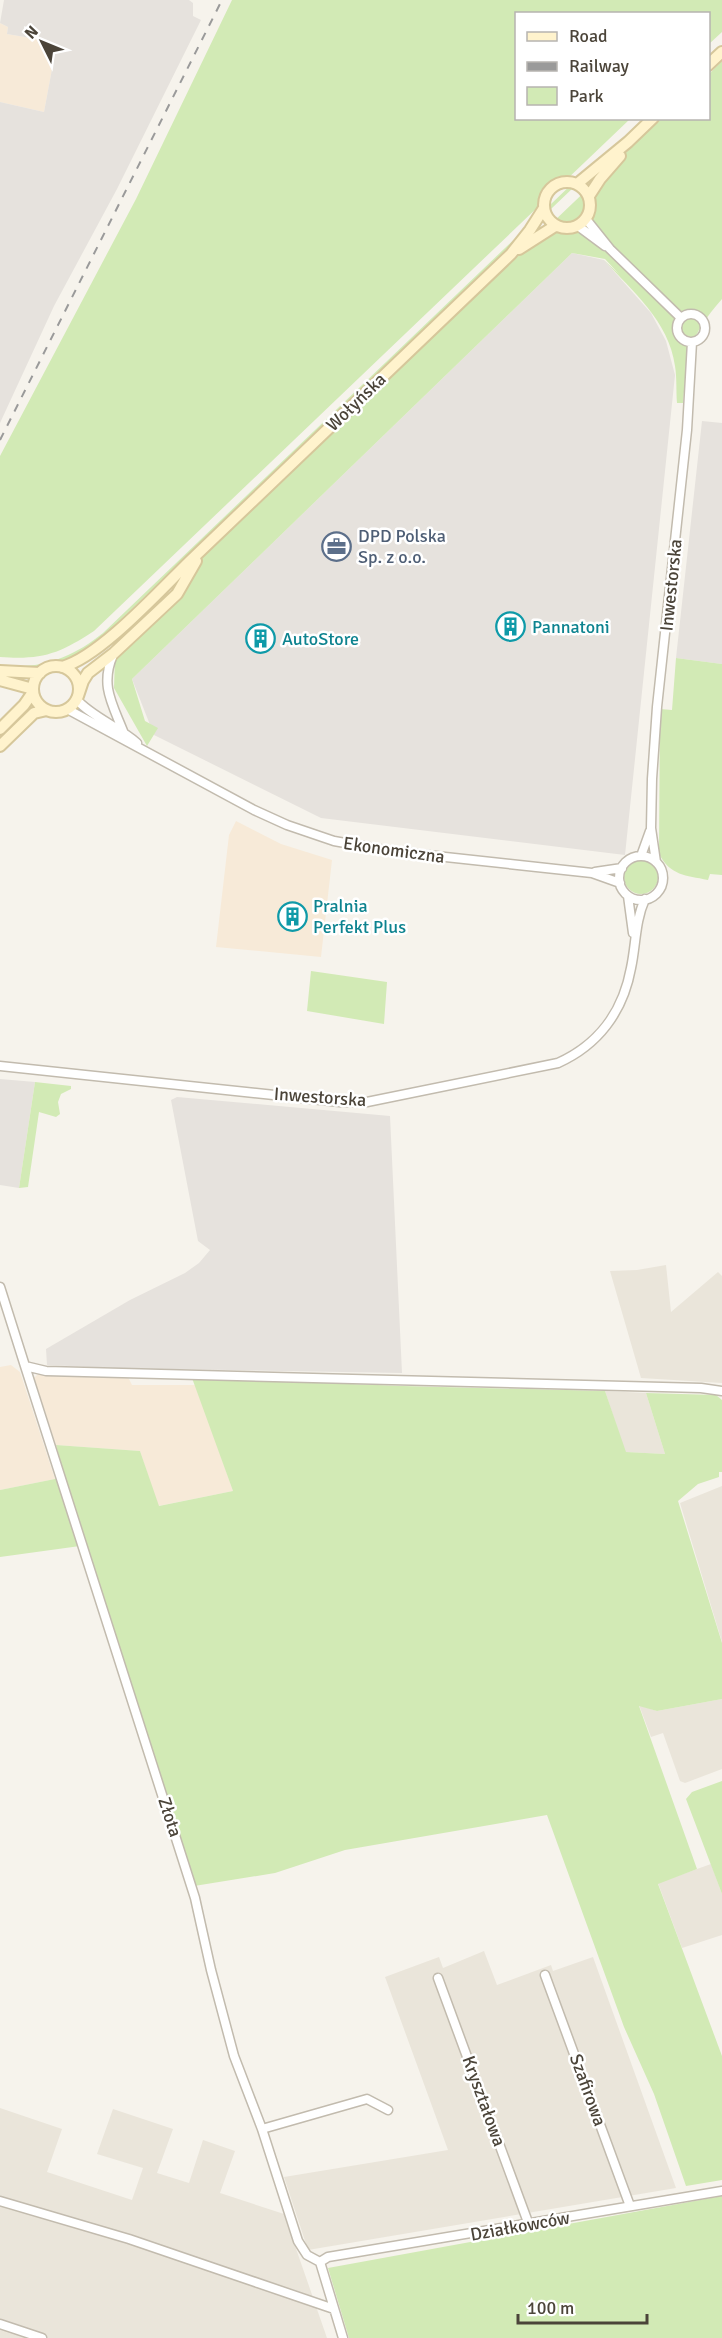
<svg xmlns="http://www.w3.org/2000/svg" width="722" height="2338" font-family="Signika,sans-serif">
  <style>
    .residential { fill: #eae5da }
    .commercial { fill: #f7ead8 }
    .industrial { fill: #e6e2dd }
    .green { fill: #d2eab5 }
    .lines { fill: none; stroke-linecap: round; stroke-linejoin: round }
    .street-casing { stroke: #c2bbae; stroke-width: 11 }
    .secondary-casing { stroke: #d6c79b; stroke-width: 14 }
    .street { stroke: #fff; stroke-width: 8 }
    .secondary { stroke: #fff3cd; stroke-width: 10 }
    .rail { stroke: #9a9a9a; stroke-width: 2; stroke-dasharray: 8 8; stroke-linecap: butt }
    .labels { text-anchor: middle; stroke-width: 5; stroke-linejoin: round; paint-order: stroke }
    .street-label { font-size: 18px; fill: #4b4439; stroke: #fff }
    .service-label { font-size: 18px; fill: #4e5e75; stroke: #fff; text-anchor: start }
    .culture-label { font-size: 18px; fill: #0d838f; stroke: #fff; text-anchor: start }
  </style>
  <rect width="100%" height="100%" fill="#f6f3ec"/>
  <path class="residential" d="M666,1265L671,1312L718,1272L722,1276V1383L641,1378L610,1271L637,1270Z
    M605,1391L646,1393L665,1454L625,1452Z
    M722,1486V1642L680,1503Z
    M722,1699V1769L685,1783L680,1781L663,1733L651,1737L639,1705L657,1711Z
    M711,1864L722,1894V1935L682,1948L658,1883Z
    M484,1951L497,1985L551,1965L553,1971L593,1957L676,2188L308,2250L284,2177L448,2150L385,1977L439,1957L443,1968Z
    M0,2108L62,2129L47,2172L132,2200L143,2168L97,2154L113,2109L173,2129L157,2173L189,2183L203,2140L235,2151L220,2193L284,2214L327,2338H0Z"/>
  <path class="commercial" d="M0,23L8,27L7,34L48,41L53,46L55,53L44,112L0,102Z
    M236,821L281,844L332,860L321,957L216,947L229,835Z
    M11,1365L20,1372L55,1479L0,1490V1367Z
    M38,1374L128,1377L132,1385H196L233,1491L158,1506L140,1451L56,1445L34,1378Z"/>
  <path class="industrial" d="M4,0H189L193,3V16L201,20L117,189L54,306L0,423V102L44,112L55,53L48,41L7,34L8,27L0,23Z
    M572,253L604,260L651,313L666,341L675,375L625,855L321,818L154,735L132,679Z
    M702,421L722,423V664L676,658Z
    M0,1079L35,1082L19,1188L0,1185Z
    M177,1097L390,1116L402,1373L115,1368L47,1365L46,1349L130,1300L185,1273L199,1263L210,1250L198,1241L171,1100Z"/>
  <path class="green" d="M232,0H722V32L709,44L708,14H516V118L630,119L94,631C59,654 42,660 0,657V456L136,199Z
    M722,61V299C688,338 688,353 683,403H677C676,391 677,378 675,366C669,321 632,291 604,260L619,274L605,259L572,253L132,679L145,721L158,728L147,746L114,688L115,658L176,599L202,557L661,119L708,118L709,74Z
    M575,181L574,187L94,645C57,666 43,669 0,669V665C40,670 72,658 103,633Z
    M676,658L722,664V875L710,874L708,880C685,875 671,876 659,854L660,709L672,710Z
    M624 877a17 17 0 1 1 34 0a17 17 0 1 1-34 0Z
    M311,971L387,982L384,1024L307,1011Z
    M35,1082L71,1086V1089L61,1094L58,1102L60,1114L56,1117L39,1112L28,1187L19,1188Z
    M192,1378L403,1386L605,1391L626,1452L665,1454L646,1393L716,1395L722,1400V1472H719V1477L698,1484L678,1501L722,1643V1699L657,1711L639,1706L697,1869L658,1884L722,2056V2180L686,2186L654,2094L624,2027L547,1815L345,1850L275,1873L188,1887L80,1546L0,1557V1490L55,1479L64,1475L56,1445L140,1451L159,1506L233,1491Z
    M722,1781V1894L686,1799L692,1792Z
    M722,2196V2338H349L328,2268Z"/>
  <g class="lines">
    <defs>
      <path id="street" d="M586,219L610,249L681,318
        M578,226L605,246
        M677 328a14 14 0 1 1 28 0a14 14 0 1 1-28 0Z
        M113,655C100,685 112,703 123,731
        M76,699C92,717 119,727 137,743
        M67,709L254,810L287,825L334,841L390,851L592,873L620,883
        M641,856L650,831
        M619 878a22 22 0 1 1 44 0a22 22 0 1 1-44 0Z
        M656,862L651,828L652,779L657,707L687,430L692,342
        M595,872L622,868
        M628,896L633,933
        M0,1066L340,1102H367L558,1063C598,1045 623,1012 631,968C636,945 635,921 645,899
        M0,1287L25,1366L46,1371L701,1388L722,1391
        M25,1366L195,1898L211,1970L234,2056L262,2129L298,2241L307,2255L320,2262
        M545,1975L630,2206
        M438,1978L529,2225
        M262,2129L367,2099L388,2110
        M0,2201L129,2239L334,2309
        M320,2262L328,2257L722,2191
        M320,2262L343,2338
        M0,2324L42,2338"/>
      <path id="secondary" d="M708,65L722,52
        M544 205a23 23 0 1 1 46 0a23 23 0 1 1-46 0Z
        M577,184L628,142L653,118
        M589,196L600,179L620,156
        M519,249L555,226
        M33 689a23 23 0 1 1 46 0a23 23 0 1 1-46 0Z
        M62,667C100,657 161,589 191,560C298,459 404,356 511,254L530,230L544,208
        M0,671L40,673
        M0,680L33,689
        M78,696L83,681L88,673L114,653L177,594L196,561
        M0,729L24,705L33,692
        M0,746L34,713L47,710"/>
    </defs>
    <use href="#street" class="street-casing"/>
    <use href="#secondary" class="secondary-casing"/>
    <use href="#street" class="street"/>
    <use href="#secondary" class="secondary"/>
    <path class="rail" d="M0,440L222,0"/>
  </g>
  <defs>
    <symbol id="office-ring" viewBox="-11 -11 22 22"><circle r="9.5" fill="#fff" stroke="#5c6f8a" stroke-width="1.5"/><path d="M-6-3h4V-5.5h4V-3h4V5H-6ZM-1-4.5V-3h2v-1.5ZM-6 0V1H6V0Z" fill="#5c6f8a"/></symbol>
    <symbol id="building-ring" viewBox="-11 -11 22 22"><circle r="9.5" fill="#fff" stroke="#0f9aa8" stroke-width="1.5"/><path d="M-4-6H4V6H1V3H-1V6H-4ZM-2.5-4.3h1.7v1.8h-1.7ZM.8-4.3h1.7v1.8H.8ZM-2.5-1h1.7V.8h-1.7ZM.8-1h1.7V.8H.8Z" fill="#0f9aa8"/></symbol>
  </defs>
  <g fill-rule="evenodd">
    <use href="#office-ring" x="320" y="530" width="33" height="33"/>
    <use href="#building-ring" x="494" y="610" width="33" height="33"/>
    <use href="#building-ring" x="244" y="622" width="33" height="33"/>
    <use href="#building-ring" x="276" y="900" width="33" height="33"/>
  </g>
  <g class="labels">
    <g class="street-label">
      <text transform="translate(356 402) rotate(-44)" y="6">Wołyńska</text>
      <text transform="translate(671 585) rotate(-84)" y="6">Inwestorska</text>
      <text transform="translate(394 850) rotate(8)" y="6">Ekonomiczna</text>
      <text transform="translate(320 1097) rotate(4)" y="6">Inwestorska</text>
      <text transform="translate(170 1817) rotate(72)" y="6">Złota</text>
      <text transform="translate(588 2090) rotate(70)" y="6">Szafirowa</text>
      <text transform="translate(484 2101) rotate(70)" y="6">Kryształowa</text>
      <text transform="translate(520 2226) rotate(-10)" y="6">Działkowców</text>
    </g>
    <g class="service-label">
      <text x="358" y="542">DPD Polska<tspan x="358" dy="21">Sp. z o.o.</tspan></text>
    </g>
    <g class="culture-label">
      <text x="532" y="633">Pannatoni</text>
      <text x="282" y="645">AutoStore</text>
      <text x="313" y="912">Pralnia<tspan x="313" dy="21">Perfekt Plus</tspan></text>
    </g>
  </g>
  <rect x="515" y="12" width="195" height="108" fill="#ffffff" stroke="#b7b4b0" stroke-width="1.5"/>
  <rect x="527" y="32" width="30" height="9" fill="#fff3cd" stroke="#b7b4b0" stroke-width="1.5"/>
  <text x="569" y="42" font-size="18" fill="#4b4439">Road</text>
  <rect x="527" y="62" width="30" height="9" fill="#9a9a9a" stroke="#b7b4b0" stroke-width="1.5"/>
  <text x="569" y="72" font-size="18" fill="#4b4439">Railway</text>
  <rect x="527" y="87" width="30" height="18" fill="#d2eab5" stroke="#b7b4b0" stroke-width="1.5"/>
  <text x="569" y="102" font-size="18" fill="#4b4439">Park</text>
  <g transform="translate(42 42) rotate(313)" stroke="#ffffff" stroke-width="4.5" paint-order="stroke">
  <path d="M0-4.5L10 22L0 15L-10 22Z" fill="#4b4439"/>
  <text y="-9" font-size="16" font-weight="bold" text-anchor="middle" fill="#4b4439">N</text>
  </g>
  <path d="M518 2314v9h129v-9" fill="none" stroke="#4b4439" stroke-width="3"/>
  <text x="527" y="2314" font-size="18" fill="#4b4439" stroke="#ffffff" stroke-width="4.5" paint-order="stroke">100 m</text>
</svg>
